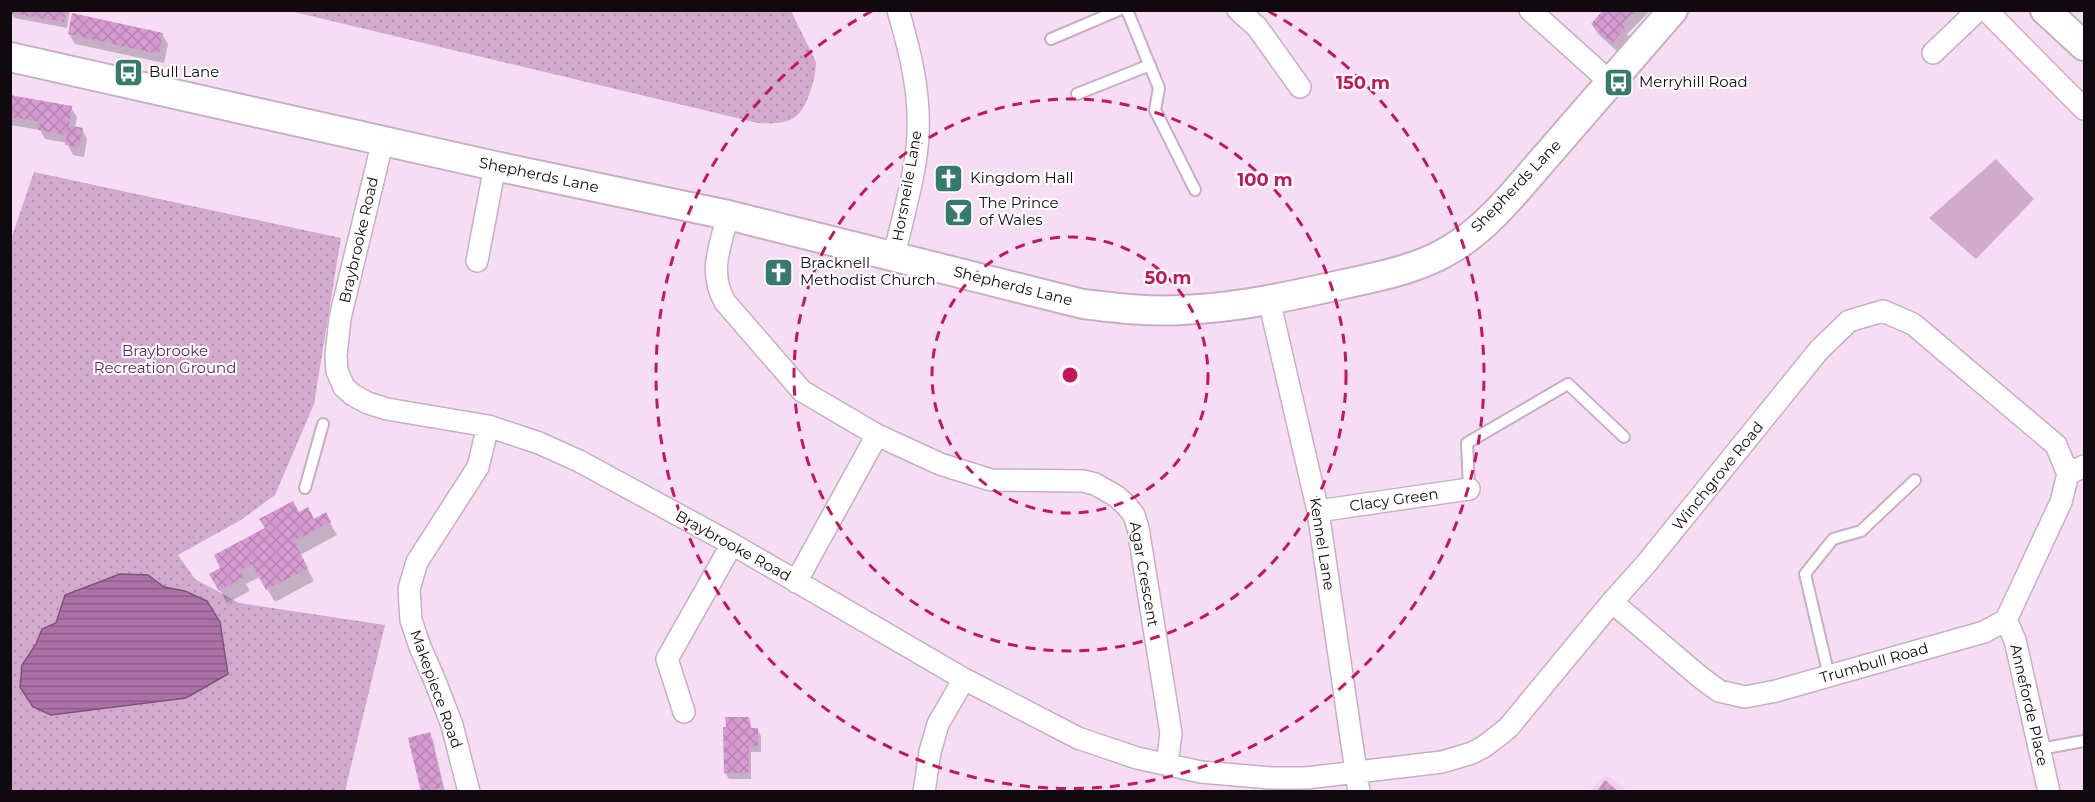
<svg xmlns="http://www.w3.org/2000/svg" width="2095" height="802" font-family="Montserrat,sans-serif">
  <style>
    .built { fill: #f0d0ec }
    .green { fill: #d2aace }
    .park { fill: url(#park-dots) }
    .water { fill: url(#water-rules); stroke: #7e527a; stroke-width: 1.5 }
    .shadow { fill: #0003 }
    .building { fill: url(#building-cross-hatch) }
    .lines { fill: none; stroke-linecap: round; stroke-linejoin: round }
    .lane-casing { stroke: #c7aec4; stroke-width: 14 }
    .street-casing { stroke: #c7aec4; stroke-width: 24 }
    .secondary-casing { stroke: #c7aec4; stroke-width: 32 }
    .lane { stroke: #fff; stroke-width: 10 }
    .street { stroke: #fff; stroke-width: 21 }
    .secondary { stroke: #fff; stroke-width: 28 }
    .ring { fill: none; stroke: #c2185b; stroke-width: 3; stroke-dasharray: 10 8 }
    .labels { text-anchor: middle; stroke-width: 4.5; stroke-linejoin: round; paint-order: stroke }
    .poi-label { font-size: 15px; fill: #110910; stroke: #fff; text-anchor: start }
    .street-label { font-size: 15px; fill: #110910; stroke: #fff }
    .park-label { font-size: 15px; fill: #6a2366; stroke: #fff }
    .centre { fill: #c2185b; stroke: #fff; stroke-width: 3 }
    .ring-label { font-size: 18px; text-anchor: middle; font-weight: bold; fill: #c2185b; stroke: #fff; stroke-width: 4.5; stroke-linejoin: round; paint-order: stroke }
  </style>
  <defs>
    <pattern id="park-dots" width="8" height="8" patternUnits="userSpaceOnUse" patternTransform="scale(1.5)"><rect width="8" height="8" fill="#d2aace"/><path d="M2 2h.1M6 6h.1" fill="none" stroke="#b391b0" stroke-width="1.8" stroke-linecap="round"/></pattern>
    <pattern id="water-rules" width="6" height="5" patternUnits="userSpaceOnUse" patternTransform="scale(1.5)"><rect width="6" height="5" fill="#ac72a7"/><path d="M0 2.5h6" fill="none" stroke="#8b5c87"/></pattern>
    <pattern id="building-cross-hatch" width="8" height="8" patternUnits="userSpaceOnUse" patternTransform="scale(1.5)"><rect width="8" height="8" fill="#d69ad1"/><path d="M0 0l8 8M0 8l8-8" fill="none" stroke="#b783b2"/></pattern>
  </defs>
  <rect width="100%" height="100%" fill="#f7ddf4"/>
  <path class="built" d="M1608,775L1627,791L1587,792Z"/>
  <path class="green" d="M1996,159L2034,199L1976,259L1929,218Z"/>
  <path class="park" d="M290,11H791L816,62C816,73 813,84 809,95C799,123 786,124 758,123Z
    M34,172L341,238L314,404L275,495L241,520L178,555L195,579L239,603L385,625L345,791L11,792L10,242Z"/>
  <path class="water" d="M120,574L148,575L164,587L185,591L207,601L220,622L228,674L186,698L51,715L33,707L20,687L22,665L36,644L42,629L56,623L65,595Z"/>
  <path class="shadow" d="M10,10H70L67,28L14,18Z
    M1611,10H1651L1627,34L1630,38L1618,52L1598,34L1592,24Z
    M69,34H162L168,44L164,63L75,44Z
    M10,97L71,108L77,117L75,128L82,129L87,139L84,157L73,155L67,143L45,139L40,130L10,125Z
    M298,514L314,521L325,514L337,535L300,555L314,581L275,602L260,577L246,584L250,591L227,603L212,575Z
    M749,718L752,729H757L761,736V752H751V779H729L725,773Z
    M429,734L433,740L445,792H422Z"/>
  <path class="building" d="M10,10H66L64,22L10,13Z
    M1603,10L1607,13L1609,10H1636L1622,24L1625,28L1612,44L1591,24Z
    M72,13L163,33L159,54L68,34Z
    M10,95L72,106L69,125L83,128L79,147L65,145L67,135L38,130L40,122L10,117Z
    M293,501L299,512L308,507L314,519L326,512L331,522L294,541L308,568L266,590L252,564L240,571L244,577L219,591L209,574L220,568L214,555L265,528L259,519Z
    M725,717H749L750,728H758V746H749V773H724L723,727H726Z
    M430,732L443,787L421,792L408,738Z
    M1605,780L1619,792H1600L1598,790Z"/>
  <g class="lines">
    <defs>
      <path id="lane" d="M1127,10L1159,88L1155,110L1195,190
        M1051,39L1119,10
        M1077,94L1150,65
        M305,488L323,424
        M1469,489L1467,443L1568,384L1624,437
        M1829,676L1805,574L1833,539L1861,531L1915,480
        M2040,749L2084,741"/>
      <path id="street" d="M1238,10L1257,27L1300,87
        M1530,10L1610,82
        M1986,10L2084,109
        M1933,53L1978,10
        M383,140L340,318L336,356L337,371L344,387L353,395L368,403L387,409L488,426L539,443L579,461L732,544L964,679L1078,738L1137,758L1201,772L1271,778H1306L1442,762L1472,753L1485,746L1508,728L1612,602L1646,564L1819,350L1849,321L1883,311L1913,324L2056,445L2068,474
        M728,215C720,247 708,272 725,302L802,391L877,435L940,464L991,480L1083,481L1095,484L1116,496L1126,505L1134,515L1138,528L1171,733L1167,765
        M894,256C902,219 917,171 918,133C920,91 910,51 898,10
        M477,261L495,166
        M1269,300L1318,511L1359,792
        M2068,474L2084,466
        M1318,511L1469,489
        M796,582L877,435
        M1612,602L1700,677L1719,691L1745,697L1776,691L1984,632L2006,620L2061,502L2068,474
        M2006,620L2015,640L2049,792
        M684,712L667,659L732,544
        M469,792L452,725L433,676L420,647L411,620L409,589L417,562L478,467L488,426
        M924,792L930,752L938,724L964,679"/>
      <path id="secondary" d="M2045,10L2084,46
        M10,57L495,166L728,215L1083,304C1116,308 1149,312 1182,310C1237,308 1291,296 1344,284C1380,276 1419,269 1451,249C1487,228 1515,192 1542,161C1586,111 1629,60 1673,10"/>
    </defs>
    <use href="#lane" class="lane-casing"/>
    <use href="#street" class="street-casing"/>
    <use href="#secondary" class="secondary-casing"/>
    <use href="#lane" class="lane"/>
    <use href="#street" class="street"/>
    <use href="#secondary" class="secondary"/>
  </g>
  <g class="ring">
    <circle cx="1070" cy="375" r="138"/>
    <circle cx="1070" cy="375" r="276"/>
    <path d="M1268 11A414 414 0 1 1 872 11"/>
  </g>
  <defs>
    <symbol id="bus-square" viewBox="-11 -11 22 22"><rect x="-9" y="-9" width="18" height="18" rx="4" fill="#357a6d" stroke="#fff"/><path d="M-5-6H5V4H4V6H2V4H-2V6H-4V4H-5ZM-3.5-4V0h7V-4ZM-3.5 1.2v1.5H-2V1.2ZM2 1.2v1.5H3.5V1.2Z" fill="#fff"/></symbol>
    <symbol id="church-square" viewBox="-11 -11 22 22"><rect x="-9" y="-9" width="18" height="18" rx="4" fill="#357a6d" stroke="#fff"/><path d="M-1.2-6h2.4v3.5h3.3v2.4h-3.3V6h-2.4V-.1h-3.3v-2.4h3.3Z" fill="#fff"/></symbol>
    <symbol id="bar-square" viewBox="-11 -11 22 22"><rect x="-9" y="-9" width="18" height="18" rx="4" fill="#357a6d" stroke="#fff"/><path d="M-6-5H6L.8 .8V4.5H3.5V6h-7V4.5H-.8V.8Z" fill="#fff"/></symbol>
  </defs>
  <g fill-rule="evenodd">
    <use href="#bus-square" x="112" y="56" width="33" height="33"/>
    <use href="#bus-square" x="1602" y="66" width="33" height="33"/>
    <use href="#church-square" x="932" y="162" width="33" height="33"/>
    <use href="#bar-square" x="942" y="196" width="33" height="33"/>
    <use href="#church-square" x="762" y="256" width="33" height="33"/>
  </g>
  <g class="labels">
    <g class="poi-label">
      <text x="149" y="77">Bull Lane</text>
      <text x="1639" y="87">Merryhill Road</text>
      <text x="970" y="183">Kingdom Hall</text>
      <text x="979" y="208">The Prince<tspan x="979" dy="17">of Wales</tspan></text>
      <text x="800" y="268">Bracknell<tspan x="800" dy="17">Methodist Church</tspan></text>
    </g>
    <g class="street-label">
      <text transform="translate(539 175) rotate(12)" y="5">Shepherds Lane</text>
      <text transform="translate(907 186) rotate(-80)" y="5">Horsneile Lane</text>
      <text transform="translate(1516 186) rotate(-46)" y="5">Shepherds Lane</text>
      <text transform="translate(359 240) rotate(-77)" y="5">Braybrooke Road</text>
      <text transform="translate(1013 286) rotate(14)" y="5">Shepherds Lane</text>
      <text transform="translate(1718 476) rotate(-51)" y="5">Winchgrove Road</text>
      <text transform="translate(1394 500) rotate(-8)" y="5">Clacy Green</text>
      <text transform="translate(1322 544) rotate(81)" y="5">Kennel Lane</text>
      <text transform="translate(733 546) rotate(29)" y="5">Braybrooke Road</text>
      <text transform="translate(1144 574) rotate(80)" y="5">Agar Crescent</text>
      <text transform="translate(1874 663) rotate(-16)" y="5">Trumbull Road</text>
      <text transform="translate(436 689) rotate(70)" y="5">Makepiece Road</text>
      <text transform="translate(2029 705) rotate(77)" y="5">Anneforde Place</text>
    </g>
    <g class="park-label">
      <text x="165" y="356">Braybrooke<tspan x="165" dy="17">Recreation Ground</tspan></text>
    </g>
  </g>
  <circle cx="1070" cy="375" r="9" class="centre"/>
  <g class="ring-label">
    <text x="1363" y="89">150 m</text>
    <text x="1265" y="186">100 m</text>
    <text x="1168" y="284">50 m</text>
  </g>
  <rect width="2095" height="802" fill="none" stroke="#110910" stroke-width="24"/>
</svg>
